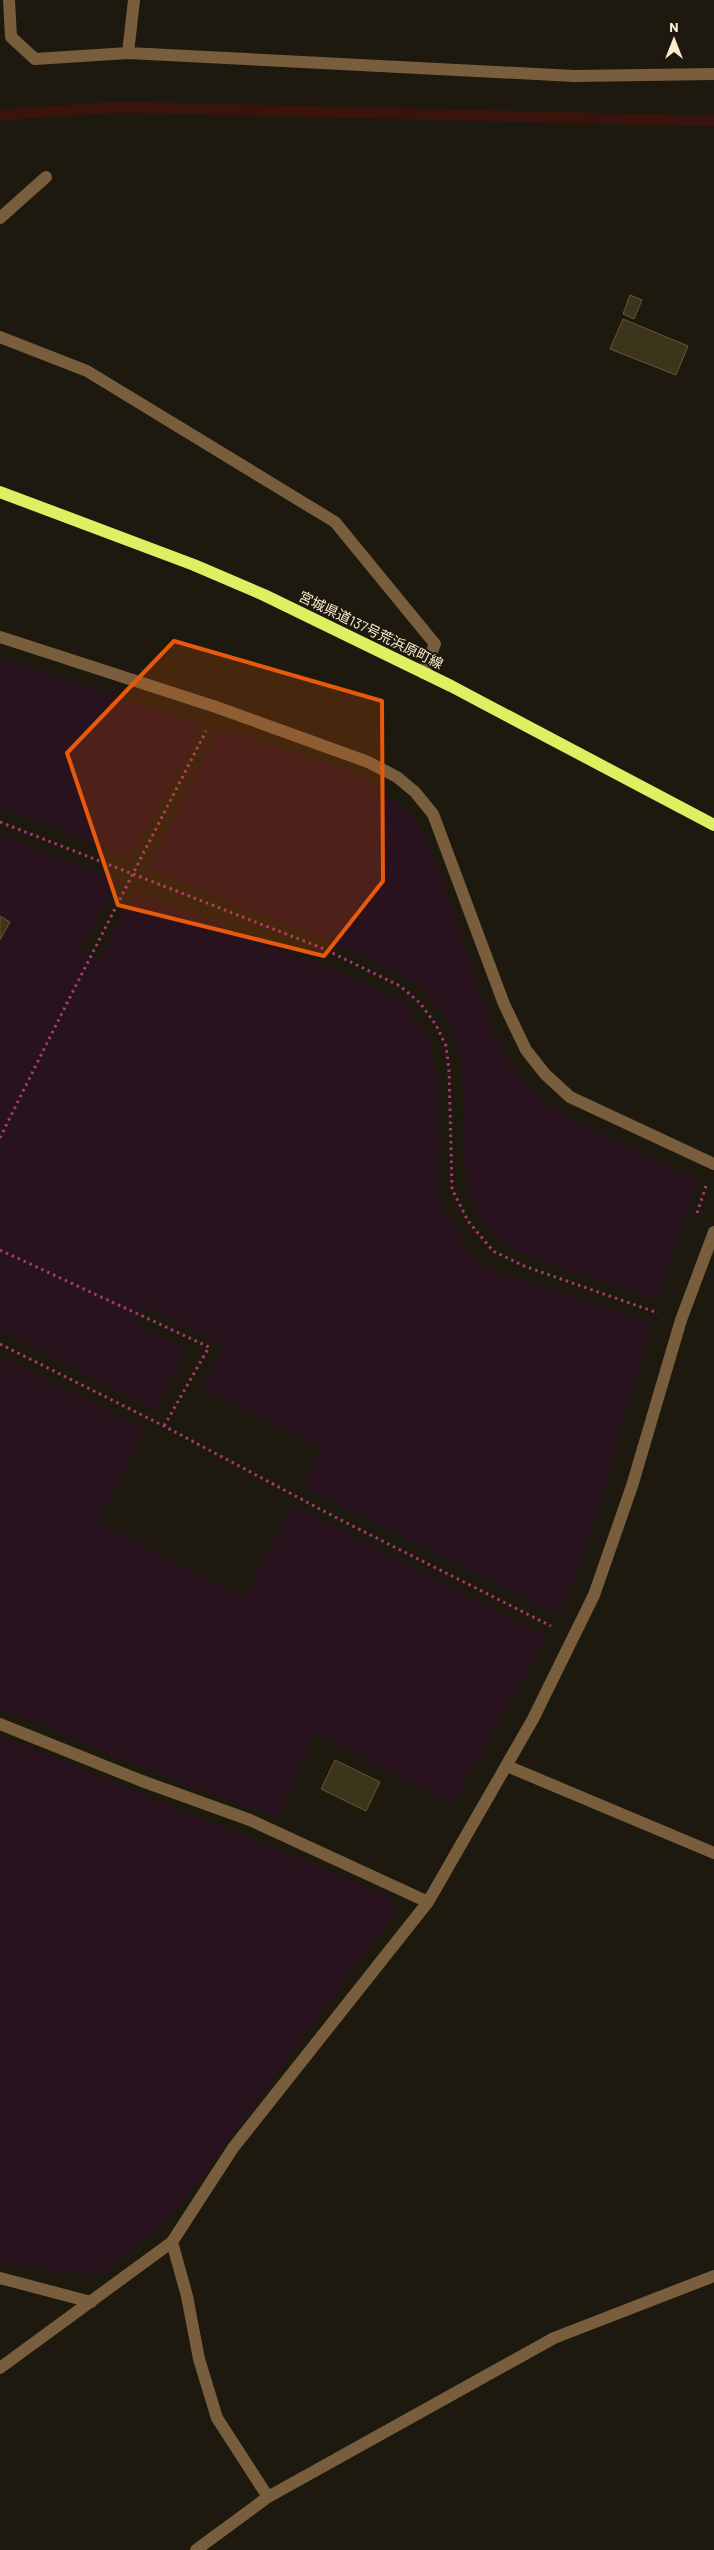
<svg xmlns="http://www.w3.org/2000/svg" width="714" height="2550" font-family="Barlow,'Noto Sans JP',sans-serif">
  <style>
    .green { fill: #27121d }
    .lines { fill: none; stroke-linecap: round; stroke-linejoin: round }
    .stream { stroke: #38140d; stroke-width: 11 }
    .building { fill: #3d341c; stroke: #675730 }
    .path { stroke: #a53975; stroke-width: 3; stroke-dasharray: 2.5 4; stroke-linecap: butt }
    .minor { stroke: #795e3e; stroke-width: 12 }
    .major { stroke: #dcf061; stroke-width: 12 }
    .marked { fill: #e8590c; fill-opacity: 0.2; stroke: #e8590c; stroke-width: 4; stroke-linejoin: round }
    .labels { text-anchor: middle; stroke-width: 4; stroke-linejoin: round; paint-order: stroke }
    .street-label { font-size: 14px; fill: #faead0; stroke: #1e190e }
  </style>
  <rect width="100%" height="100%" fill="#1e190e"/>
  <path class="green" d="M0,659L203,725L130,859L20,814L0,808Z
    M219,728L362,775L415,819L429,847L448,894L491,1028L510,1065L539,1097L574,1121L698,1180L658,1298L559,1268L514,1249L495,1237L478,1214L469,1190L465,1172L462,1061L457,1039L445,1016L419,985L368,959L148,868Z
    M0,835L120,881L80,949L99,959L136,892L362,981L404,1002L428,1036L437,1078L439,1137L437,1192L450,1220L472,1256L500,1274L651,1323L588,1544L558,1616L302,1487L322,1448L202,1387L223,1346L141,1305L134,1323L187,1350L154,1410L0,1329V940L10,922L0,916Z
    M0,1357L145,1430L97,1522L244,1598L293,1504L547,1637L452,1804L315,1733L278,1817L170,1779L0,1708Z
    M0,1735L388,1895L397,1910L172,2217L99,2275L18,2266L0,2262Z"/>
  <g class="lines">
    <path class="stream" d="M0,115L118,107L714,121"/>
  </g>
  <path class="building" d="M630,295L642,300L634,319L623,314Z
    M623,319L688,346L676,375L610,349Z
    M0,916L10,922L0,940Z
    M335,1760L380,1782L366,1811L321,1789Z"/>
  <g class="lines">
    <path class="path" d="M0,822L322,948L400,986L420,1003L436,1025L446,1046L449,1070L452,1189L468,1221L493,1251L524,1266L658,1313
      M0,1138C67,1001 137,866 206,731
      M697,1213L706,1186
      M0,1250L209,1347L164,1426
      M0,1344L164,1426L335,1517L551,1626"/>
    <path class="minor" d="M9,0L11,37L35,59L128,53L574,76L714,74
      M128,53L134,0
      M0,218L46,177
      M0,337L87,371L335,522L435,644L423,673
      M0,637L216,707L368,762L397,777L415,792L433,814L504,1004L526,1050L545,1074L570,1097L714,1164
      M0,1724L142,1781L250,1820L428,1902
      M507,1766L714,1853
      M172,2242L187,2296L199,2359L217,2418L268,2497
      M0,2278L91,2302
      M0,2368L172,2242L233,2148L428,1902L533,1719L594,1595L632,1486L681,1320L714,1232
      M196,2550L268,2497L554,2338L714,2276"/>
    <path class="major" d="M0,492L194,565L264,595L451,686L714,825"/>
  </g>
  <path class="marked" d="M174,641L382,701L383,881L324,956L118,905L67,753Z"/>
  <g class="labels">
    <g class="street-label">
      <text transform="translate(371 630) rotate(26)" y="5">宮城県道137号荒浜原町線</text>
    </g>
  </g>
  <g transform="translate(674 40)" stroke="#1e190e" stroke-width="4" paint-order="stroke">
  <path d="M0-4L9 19L0 12L-9 19Z" fill="#faead0"/>
  <text y="-8" font-size="14" font-weight="bold" text-anchor="middle" fill="#faead0">N</text>
  </g>
</svg>
